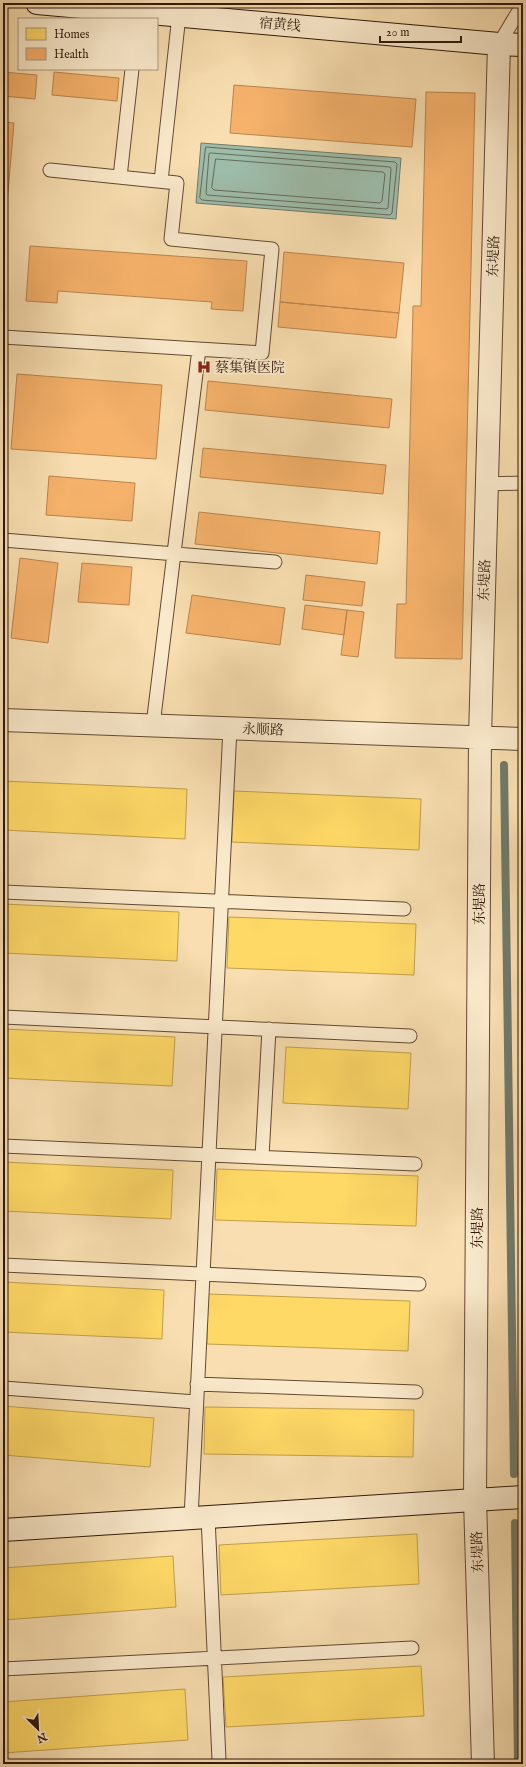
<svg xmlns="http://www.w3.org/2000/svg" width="526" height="1767" font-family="'IM FELL English','Noto Serif SC',serif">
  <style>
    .water { fill: #9dbcaa; stroke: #717a69 }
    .homes { fill: #ffd966; stroke: #c19f4a }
    .health { fill: #f6b26b; stroke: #ba844d }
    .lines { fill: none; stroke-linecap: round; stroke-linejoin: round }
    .shore { stroke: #666a59; stroke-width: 1 }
    .stream { stroke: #717a69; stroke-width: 8 }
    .lane-casing { stroke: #614932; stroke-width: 15 }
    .street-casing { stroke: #614932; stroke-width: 24 }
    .secondary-casing { stroke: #2f1708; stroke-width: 24 }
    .lane { stroke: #faeacc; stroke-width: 13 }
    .street { stroke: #faeacc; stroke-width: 22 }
    .secondary { stroke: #faeacc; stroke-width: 22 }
    .labels { text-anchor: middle; stroke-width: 4; stroke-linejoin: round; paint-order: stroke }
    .street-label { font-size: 14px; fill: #2f1708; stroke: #faeacc }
    .poi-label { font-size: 14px; fill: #2f1708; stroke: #faeacc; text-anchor: start }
  </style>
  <rect width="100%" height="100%" fill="#f8deb0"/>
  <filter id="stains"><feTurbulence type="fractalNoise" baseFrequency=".005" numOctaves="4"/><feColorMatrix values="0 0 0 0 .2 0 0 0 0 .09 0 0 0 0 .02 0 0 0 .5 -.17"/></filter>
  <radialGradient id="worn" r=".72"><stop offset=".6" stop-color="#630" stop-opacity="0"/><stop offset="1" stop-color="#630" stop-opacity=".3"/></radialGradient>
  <path class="water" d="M201,143L401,158L396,219L196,203Z"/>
  <path class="homes" d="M3,781L187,789L185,839L3,830Z
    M234,791L421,799L419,850L232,842Z
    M3,904L179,912L177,961L3,953Z
    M229,917L416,924L414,975L227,968Z
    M3,1029L175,1037L172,1086L3,1078Z
    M286,1047L411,1053L408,1109L283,1103Z
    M3,1162L173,1170L171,1219L3,1211Z
    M217,1169L418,1176L416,1226L215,1220Z
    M3,1282L164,1290L162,1339L3,1332Z
    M208,1294L410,1301L408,1351L207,1344Z
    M3,1406L154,1418L150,1467L3,1455Z
    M205,1407L414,1410L413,1457L204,1454Z
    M417,1534L419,1584L221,1595L219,1545Z
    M173,1556L176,1607L3,1620V1568Z
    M421,1666L424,1716L226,1727L223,1677Z
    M185,1689L188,1740L3,1753V1702Z"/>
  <path class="health" d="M3,72L37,75L35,99L3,96Z
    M54,72L119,78L117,101L52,95Z
    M234,85L416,99L412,147L230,133Z
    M426,92L475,93L462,659L395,658L397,604H406L413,306H421Z
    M3,122L14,123L3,249Z
    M30,246L247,261L243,311L211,309L212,302L58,291L57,303L26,301Z
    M284,252L404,263L399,313L280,302Z
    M280,302L399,313L396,338L278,327Z
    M17,374L162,385L156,459L11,449Z
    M208,381L392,399L389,428L205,410Z
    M203,448L386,465L383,494L200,477Z
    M49,476L135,483L132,521L46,515Z
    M199,512L380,532L377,564L195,544Z
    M20,558L58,563L48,643L11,638Z
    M82,563L132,567L129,605L78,602Z
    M306,575L365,582L362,606L303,600Z
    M192,595L285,608L280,645L186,633Z
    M305,605L347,610L344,635L302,629Z
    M347,610L364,612L358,657L341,655Z"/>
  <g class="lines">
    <path class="shore" d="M206,147L395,162L397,164L392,213L390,215L202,200L200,198Z
      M211,153L390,167L391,169L388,208L386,209L207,195L206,193L209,154Z
      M216,159L383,172L385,174L382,201L380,203L214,190L212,188Z"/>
    <path class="stream" d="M504,765L514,1474
      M515,1523L518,1764"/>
    <defs>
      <path id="lane" d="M499,44L523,4
        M120,177L132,69
        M161,181L179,15
        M3,337L262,353L272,249L171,239L177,183L50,170
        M487,484L523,483
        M3,540L275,562
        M153,725L199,349
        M3,892L404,909
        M3,1017L410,1036
        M3,1146L415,1164
        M262,1157L269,1029
        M3,1265L419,1284
        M197,1384L416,1392
        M3,1388L196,1402
        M208,1517L219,1760
        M191,1518L230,728
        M3,1669L412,1648"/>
      <path id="street" d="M3,720L523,739
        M483,1764L475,1500L480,737L499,44"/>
      <path id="secondary" d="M37,3L499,44L523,45
        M3,1530L523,1497"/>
    </defs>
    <use href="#lane" class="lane-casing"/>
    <use href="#street" class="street-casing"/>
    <use href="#secondary" class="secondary-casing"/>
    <use href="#lane" class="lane"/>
    <use href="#street" class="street"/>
    <use href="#secondary" class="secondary"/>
  </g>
  <defs>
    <symbol id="hospital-bare" viewBox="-9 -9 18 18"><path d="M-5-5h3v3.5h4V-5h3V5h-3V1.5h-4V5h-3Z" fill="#8f2418" stroke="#faeacc" stroke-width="2.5" paint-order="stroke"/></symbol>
  </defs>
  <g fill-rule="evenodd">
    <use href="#hospital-bare" x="194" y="357" width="20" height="20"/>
  </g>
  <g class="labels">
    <g class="street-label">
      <text transform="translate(280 24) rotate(5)" y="5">宿黄线</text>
      <text transform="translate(493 256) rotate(-88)" y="5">东堤路</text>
      <text transform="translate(484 580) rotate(-88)" y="5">东堤路</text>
      <text transform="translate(263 729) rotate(2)" y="5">永顺路</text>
      <text transform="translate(479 904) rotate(-90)" y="5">东堤路</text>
      <text transform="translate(477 1228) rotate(-90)" y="5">东堤路</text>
      <text transform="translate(477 1552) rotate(-92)" y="5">东堤路</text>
    </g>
    <g class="poi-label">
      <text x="215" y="372">蔡集镇医院</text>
    </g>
  </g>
  <rect width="526" height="1767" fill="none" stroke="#f8deb0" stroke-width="16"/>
  <rect x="4" y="4" width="518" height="1759" fill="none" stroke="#2f1708" stroke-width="2"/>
  <rect x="8" y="8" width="510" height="1751" fill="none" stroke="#2f1708"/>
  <rect x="18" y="18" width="140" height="52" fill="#faeacc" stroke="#a9967e"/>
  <rect x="26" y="28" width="20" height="12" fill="#ffd966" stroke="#a9967e"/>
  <text x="54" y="38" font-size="12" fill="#2f1708">Homes</text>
  <rect x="26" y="48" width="20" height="12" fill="#f6b26b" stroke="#a9967e"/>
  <text x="54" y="58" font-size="12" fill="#2f1708">Health</text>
  <g transform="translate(38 1729) rotate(156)" stroke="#faeacc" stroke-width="3" paint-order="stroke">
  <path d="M0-3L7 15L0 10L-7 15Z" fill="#2f1708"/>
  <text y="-6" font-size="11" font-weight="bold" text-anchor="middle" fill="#2f1708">N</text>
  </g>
  <path d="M380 36v6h81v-6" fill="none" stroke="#2f1708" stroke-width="2"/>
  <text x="386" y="36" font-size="12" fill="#2f1708" stroke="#faeacc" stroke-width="3" paint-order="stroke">20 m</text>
  <rect width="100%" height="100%" filter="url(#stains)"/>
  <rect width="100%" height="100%" fill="url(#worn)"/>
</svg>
